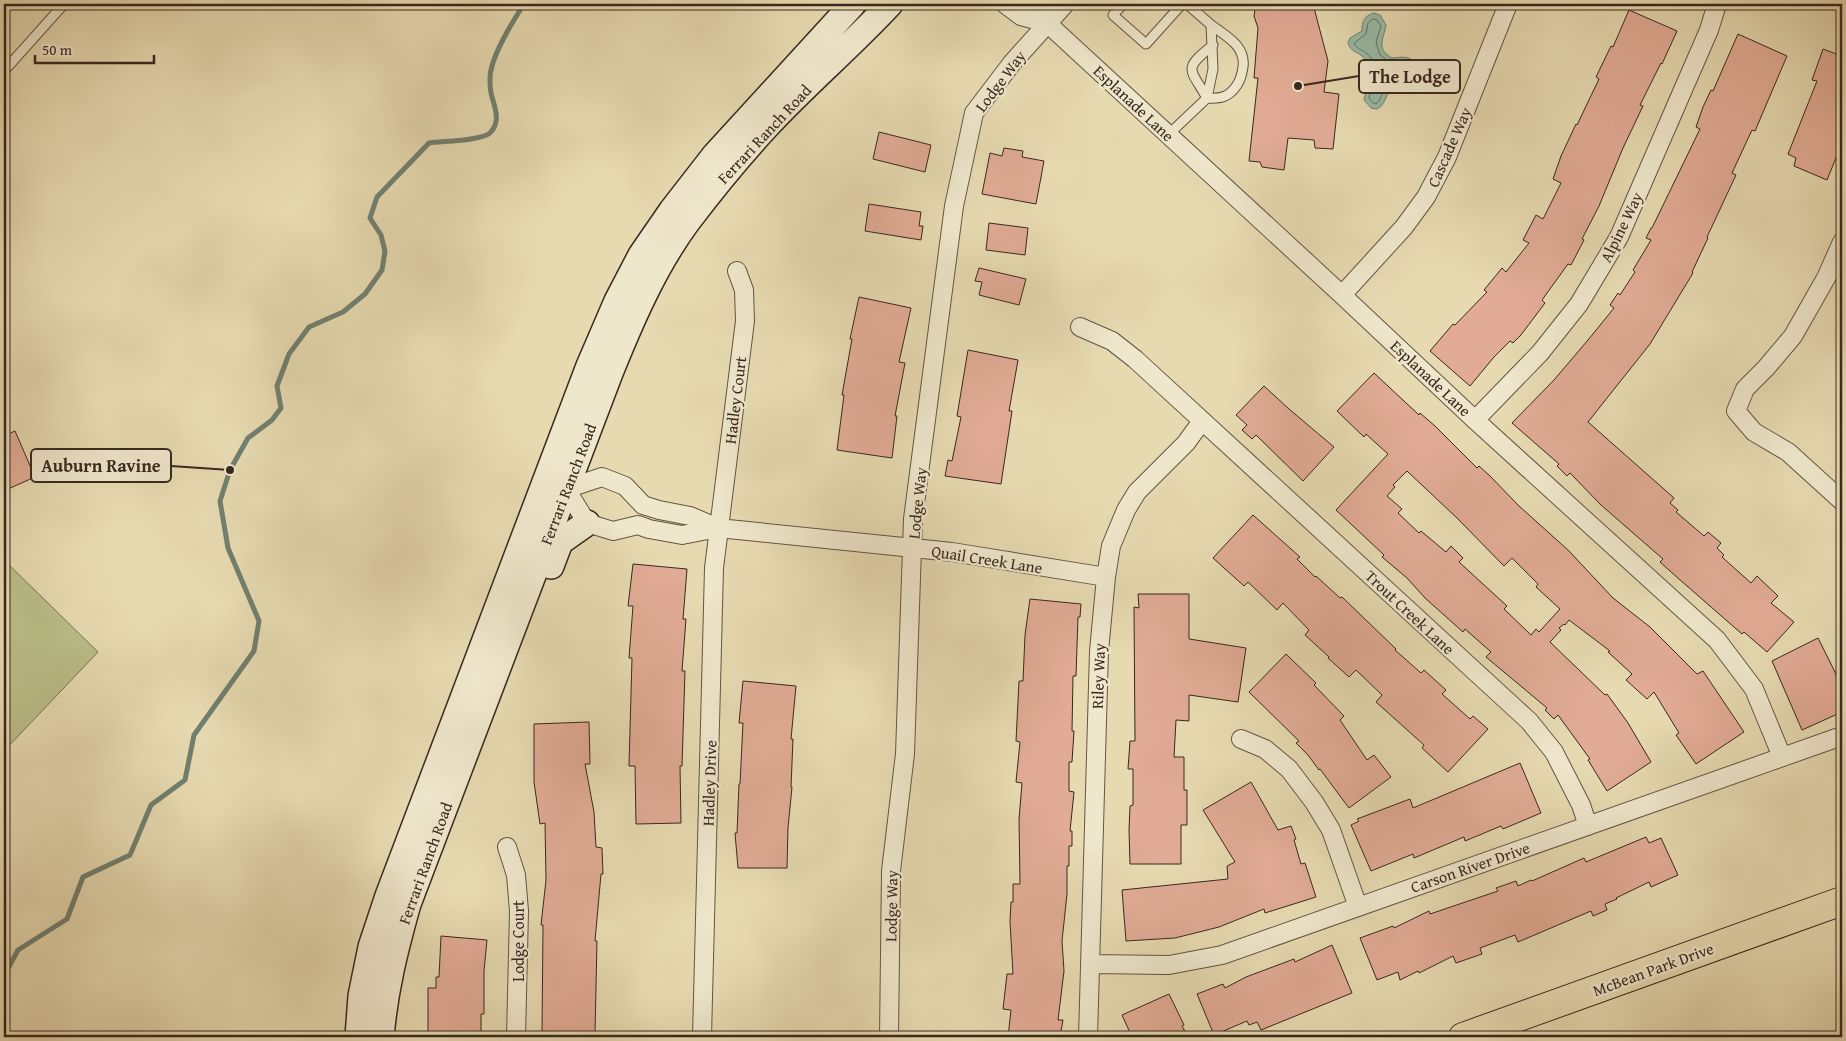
<svg xmlns="http://www.w3.org/2000/svg" width="1846" height="1041" font-family="'Gentium Book Plus',serif">
  <style>
    .green { fill: #babe89; stroke: #797354 }
    .water { fill: #98bba6; stroke: #728070 }
    .lines { fill: none; stroke-linecap: round; stroke-linejoin: round }
    .shore { stroke: #687262; stroke-width: 1 }
    .stream { stroke: #728070; stroke-width: 5 }
    .building { fill: #e1ab95; stroke: #38281f; fill-rule: evenodd }
    .lane-casing { stroke: #645444; stroke-width: 11 }
    .street-casing { stroke: #645444; stroke-width: 20 }
    .secondary-casing { stroke: #38281f; stroke-width: 28 }
    .primary-casing { stroke: #38281f; stroke-width: 30 }
    .lane { stroke: #efe7cc; stroke-width: 9 }
    .street { stroke: #efe7cc; stroke-width: 18 }
    .secondary { stroke: #efe7cc; stroke-width: 25 }
    .primary { stroke: #e7dab1; stroke-width: 28 }
    .labels { text-anchor: middle; stroke-width: 4.5; stroke-linejoin: round; paint-order: stroke }
    .street-label { font-size: 16px; fill: #38281f; stroke: #efe7cc }
    .leader { fill: none; stroke: #38281f; stroke-width: 2 }
    .callout-dot { fill: #38281f; stroke: #efe7cc; stroke-width: 2 }
    .callout { fill: #efe7cc; stroke: #38281f; stroke-width: 2 }
    .callout-label { font-size: 18px; text-anchor: middle; font-weight: bold; fill: #38281f }
  </style>
  <rect width="100%" height="100%" fill="#e7dab1"/>
  <filter id="stains"><feTurbulence type="fractalNoise" baseFrequency=".004" numOctaves="4"/><feColorMatrix values="0 0 0 0 .2 0 0 0 0 .09 0 0 0 0 .02 0 0 0 .5 -.17"/></filter>
  <radialGradient id="worn" r=".72"><stop offset=".6" stop-color="#630" stop-opacity="0"/><stop offset="1" stop-color="#630" stop-opacity=".3"/></radialGradient>
  <path class="green" d="M4,560L98,652L4,751Z"/>
  <path class="water" d="M1374,13L1380,15L1386,25C1384,39 1375,48 1392,58C1404,57 1410,55 1418,66C1418,73 1416,78 1410,83C1406,84 1401,83 1398,84C1385,88 1388,104 1377,109L1371,108L1364,100C1367,85 1378,67 1362,56C1356,51 1351,52 1348,43L1350,38L1362,31C1362,21 1364,16 1374,13Z"/>
  <g class="lines">
    <path class="shore" d="M1373,19L1377,20L1381,26L1376,42L1380,55L1390,62H1407L1413,69L1408,78C1397,80 1387,81 1382,94C1380,98 1380,101 1376,104L1373,103L1369,98C1372,82 1383,66 1366,53C1361,49 1357,49 1354,43L1366,34L1368,23Z"/>
    <path class="stream" d="M4,976L18,950L67,919L83,877L130,855L151,805L185,780L194,735L254,651L259,621L228,548L220,501L230,470L248,438L272,420L281,408L277,386L289,354L309,327L343,312L365,294L382,270L385,251L381,235L370,218L377,197L429,143C442,141 481,141 490,133C502,121 494,106 491,93C490,88 490,82 490,77C491,57 513,21 524,4"/>
  </g>
  <path class="building" d="M1256,4H1313L1328,61L1324,92L1339,94L1333,149L1315,148L1314,140L1288,138L1284,170L1262,167L1260,162L1249,161L1258,78H1254L1258,28L1254,16Z
    M1629,10L1677,31L1662,64L1661,63L1640,105L1643,106L1623,148L1599,206L1582,239L1584,240L1571,265L1568,264L1542,300L1545,303L1521,335L1513,343L1510,341L1494,357L1470,386L1430,351L1453,324L1455,325L1487,292L1484,290L1502,268L1506,272L1529,243L1523,240L1536,215L1543,219L1561,183L1553,179L1561,156L1576,124L1577,125L1599,79L1596,77L1611,46L1613,47Z
    M1738,34L1787,56L1755,131L1752,130L1732,173L1736,175L1707,237L1708,238L1692,272L1693,273L1650,344L1588,422L1674,498L1670,503L1678,510L1676,512L1704,536L1708,532L1721,543L1717,548L1724,555L1722,557L1751,583L1757,576L1778,596L1771,603L1794,622L1767,652L1744,632L1742,634L1679,579L1660,562L1663,559L1601,505L1570,473L1567,476L1557,466L1559,464L1512,423L1554,380L1588,340L1614,308L1610,305L1618,293L1620,295L1635,272L1633,270L1651,240L1646,238L1651,228H1652L1700,129L1696,127L1703,107L1711,90L1713,91Z
    M1823,49L1842,56V143L1827,180L1794,166L1796,158L1788,154L1817,81L1812,80Z
    M879,132L931,145L925,172L873,159Z
    M1004,148L1023,151L1022,157L1044,161L1036,204L982,194L990,153L1002,156Z
    M869,204L921,212L919,226H923L921,240L865,231Z
    M989,223L1028,228L1025,255L986,250Z
    M979,268L1026,279L1019,305L979,295L982,282L975,281Z
    M859,297L911,308L899,362L905,363L895,416H897L892,458L837,450L844,395H842L852,339H850Z
    M968,350L1018,360L1009,411H1012L1001,484L945,476L948,460L952,461L961,417L957,416Z
    M1374,373L1419,415L1420,413L1435,426L1477,468L1479,466L1490,476L1518,505L1569,551L1613,598L1650,627L1697,674L1703,671L1744,732L1696,764L1676,735L1679,733L1654,692L1647,699L1626,680L1632,674L1608,652L1610,651L1569,620L1565,625L1564,624L1559,628L1561,630L1550,642L1605,695L1607,694L1628,723L1651,762L1607,791L1588,760L1590,759L1558,715L1554,719L1545,710L1547,708L1486,657L1491,652L1465,629L1463,632L1425,598L1407,578L1382,557L1384,555L1336,510L1388,454L1366,434L1364,437L1337,411ZM1407,471L1457,518L1504,566L1512,558L1538,584L1536,587L1560,609L1539,632L1536,629L1531,635L1504,609L1507,606L1459,562L1463,558L1451,546L1446,552L1421,531L1419,533L1398,513L1402,509L1387,496L1395,487L1393,485Z
    M1264,386L1289,409L1334,447L1303,481L1256,435L1252,439L1242,430L1247,425L1236,415Z
    M15,431L35,477L8,489L4,479V436Z
    M1253,515L1300,557L1297,559L1315,577L1316,576L1340,598L1342,597L1396,649L1395,650L1421,673L1424,670L1446,690L1442,694L1470,719L1473,716L1488,729L1448,772L1422,748L1424,745L1376,702L1382,695L1356,670L1349,677L1328,658L1329,657L1305,635L1309,630L1283,603L1277,610L1248,582L1244,586L1213,558Z
    M633,564L687,569L683,619H686L682,671H685L682,766H680L681,823L636,824L635,766H629L632,658H629L633,606H628Z
    M1138,594H1189V639L1246,648L1238,702L1189,695V721L1176,720L1174,757H1184V790H1187V825H1181V864H1130L1129,830L1130,806L1133,805V769H1128L1130,741H1135L1134,607L1139,608Z
    M1030,599L1081,604L1080,617H1078L1076,676H1073L1072,731H1074L1072,762H1069V791L1074,792L1070,831H1072V846H1069V866H1067V894L1062,941L1064,971L1058,1020H1063L1060,1037H1008L1011,1010L1003,1009L1007,974H1013L1010,921L1011,902H1013V884H1020L1019,819L1022,783L1016,782L1020,742L1016,741L1019,681H1023L1025,635Z
    M1818,638L1835,672L1842,693V712L1802,730L1772,661Z
    M1286,654L1316,683L1314,685L1344,716L1340,720L1367,760L1374,755L1391,777L1349,808L1320,769L1319,770L1308,755L1296,743L1299,741L1249,692Z
    M743,681L796,686L791,739H793L791,787H792L788,828L787,868H738L735,833H737L739,784H740L743,723H739Z
    M589,722L590,764H585L594,812L596,847L602,848L603,874H601L595,941H597L595,1033H542L543,925H541L546,880L545,823L540,824L534,782V724Z
    M1520,763L1541,813L1503,829L1501,826L1465,841L1464,837L1414,858L1413,854L1371,871L1351,825L1359,821L1357,819L1410,799L1413,808Z
    M1251,782L1278,830L1291,826L1296,839L1294,840L1301,864L1305,863L1316,897L1265,913L1264,909L1219,927L1175,938L1126,941L1122,890L1228,879L1227,866L1235,862L1203,810Z
    M1646,837L1649,843L1661,838L1678,875L1651,887L1649,882L1616,898L1617,899L1605,904L1607,910L1593,916L1591,911L1518,942L1515,935L1480,948L1482,954L1456,963L1453,956L1419,973L1418,971L1400,980L1398,972L1377,980L1360,938L1393,926L1394,928L1429,911L1430,914L1498,891L1496,888L1516,881L1518,886L1531,880L1532,881L1584,858L1586,862Z
    M441,936L487,940L484,971V1014H481V1037H428V988H436V977H439Z
    M1332,945L1352,993L1261,1030L1257,1022L1249,1025L1247,1021L1214,1035L1197,994L1223,984L1225,988L1246,977L1294,959L1295,962Z
    M1169,994L1184,1025L1182,1026L1188,1037H1132L1122,1015Z"/>
  <g class="lines">
    <defs>
      <path id="lane" d="M1123,4L1113,15L1146,44L1182,4
        M1187,4C1195,11 1203,18 1210,24C1225,36 1246,45 1243,67C1242,74 1241,79 1237,85C1229,97 1221,99 1207,98
        M4,71L64,4
        M1207,98C1190,68 1182,70 1213,45
        M1168,135L1207,98L1213,69L1211,25"/>
      <path id="street" d="M1005,4L1021,16L1047,23L1342,295L1475,420L1717,640L1754,689L1782,757
        M1041,4L1047,23
        M1842,242L1826,278L1793,336L1766,368L1745,389L1736,411L1754,432L1788,452L1842,501
        M1342,295L1404,227L1426,197L1447,157L1508,4
        M1080,327L1112,341L1135,359L1529,721L1554,752L1581,805L1588,826
        M1475,420L1540,353L1579,304L1619,237L1709,30L1717,4
        M718,528L690,516L659,510L643,505L625,486L602,477L566,489L587,523L613,531L638,525L649,529L682,535L718,528L748,531L952,552L1106,577
        M1241,739L1265,749L1289,769L1314,802L1331,830L1358,907
        M507,847L516,875L519,911L516,1037
        M1090,964L1169,965L1222,955L1842,736
        M702,1037L714,568L745,321L744,290L737,271
        M889,1037L891,871L905,754L913,519L954,206L974,113L1012,63L1065,4
        M1088,1037L1099,651L1106,577L1111,546L1126,510L1137,492L1186,443L1202,421"/>
      <path id="secondary" d="M551,566L560,542L587,523
        M358,1037L361,996L371,947L388,896L589,366L617,301L641,255L672,210L714,156L853,4
        M381,1037C385,990 395,950 408,904L610,373C631,321 654,267 688,221C713,188 740,155 768,125C807,83 851,46 890,4"/>
      <path id="primary" d="M1463,1037L1842,901"/>
    </defs>
    <use href="#lane" class="lane-casing"/>
    <use href="#street" class="street-casing"/>
    <use href="#secondary" class="secondary-casing"/>
    <use href="#primary" class="primary-casing"/>
    <use href="#lane" class="lane"/>
    <use href="#street" class="street"/>
    <use href="#secondary" class="secondary"/>
    <use href="#primary" class="primary"/>
  </g>
  <g class="labels">
    <g class="street-label">
      <text transform="translate(1000 81) rotate(-53)" y="6">Lodge Way</text>
      <text transform="translate(1134 103) rotate(43)" y="6">Esplanade Lane</text>
      <text transform="translate(764 134) rotate(-47)" y="6">Ferrari Ranch Road</text>
      <text transform="translate(1449 147) rotate(-66)" y="6">Cascade Way</text>
      <text transform="translate(1621 227) rotate(-64)" y="6">Alpine Way</text>
      <text transform="translate(1431 378) rotate(43)" y="6">Esplanade Lane</text>
      <text transform="translate(735 400) rotate(-83)" y="6">Hadley Court</text>
      <text transform="translate(568 484) rotate(-69)" y="6">Ferrari Ranch Road</text>
      <text transform="translate(917 503) rotate(-84)" y="6">Lodge Way</text>
      <text transform="translate(987 559) rotate(9)" y="6">Quail Creek Lane</text>
      <text transform="translate(1410 612) rotate(43)" y="6">Trout Creek Lane</text>
      <text transform="translate(1098 676) rotate(-88)" y="6">Riley Way</text>
      <text transform="translate(709 783) rotate(-88)" y="6">Hadley Drive</text>
      <text transform="translate(425 863) rotate(-70)" y="6">Ferrari Ranch Road</text>
      <text transform="translate(1470 867) rotate(-19)" y="6">Carson River Drive</text>
      <text transform="translate(891 906) rotate(-89)" y="6">Lodge Way</text>
      <text transform="translate(518 941) rotate(-90)" y="6">Lodge Court</text>
      <text transform="translate(1653 969) rotate(-20)" y="6">McBean Park Drive</text>
    </g>
  </g>
  <path class="leader" d="M1298 86L1359 76M230 470L171 466"/>
  <g class="callout-dot">
    <circle cx="1298" cy="86" r="5"/>
    <circle cx="230" cy="470" r="5"/>
  </g>
  <g class="callout">
    <rect x="1359" y="60" width="101" height="33" rx="5"/>
    <rect x="31" y="449" width="140" height="33" rx="5"/>
  </g>
  <g class="callout-label">
    <text x="1410" y="83">The Lodge</text>
    <text x="101" y="472">Auburn Ravine</text>
  </g>
  <rect width="1846" height="1041" fill="none" stroke="#e7dab1" stroke-width="20"/>
  <rect x="5" y="5" width="1836" height="1031" fill="none" stroke="#38281f" stroke-width="2.5"/>
  <rect x="10" y="10" width="1826" height="1021" fill="none" stroke="#38281f"/>
  <path d="M35 55v8h119v-8" fill="none" stroke="#38281f" stroke-width="2.5"/>
  <text x="42" y="55" font-size="15" fill="#38281f" stroke="#efe7cc" stroke-width="4" paint-order="stroke">50 m</text>
  <rect width="100%" height="100%" filter="url(#stains)"/>
  <rect width="100%" height="100%" fill="url(#worn)"/>
</svg>
